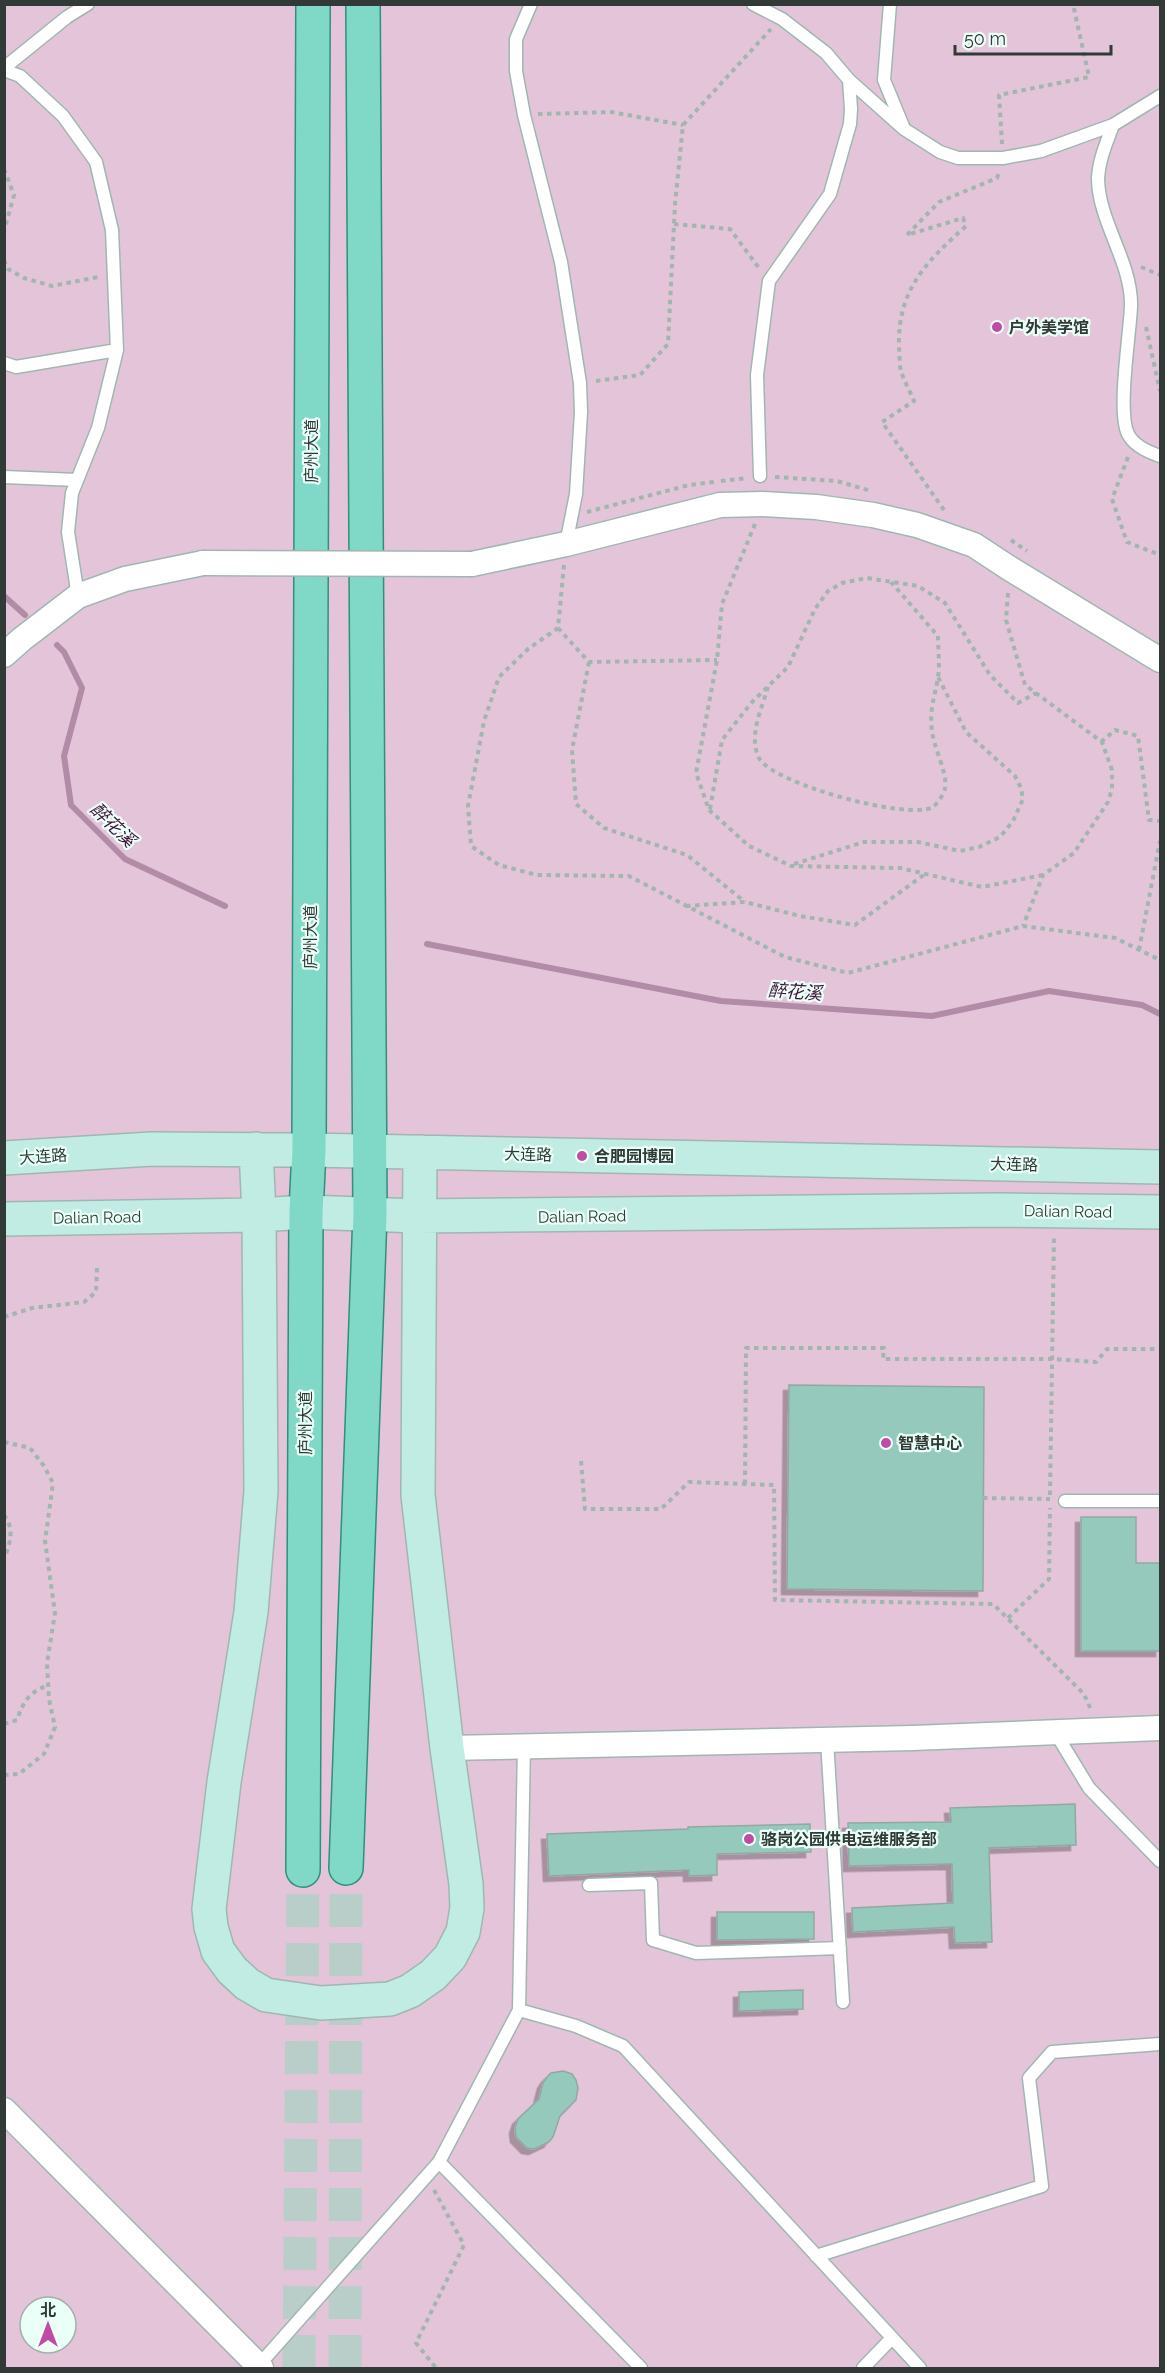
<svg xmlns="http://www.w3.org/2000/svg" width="1165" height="2373" font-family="Raleway,'Noto Sans SC',sans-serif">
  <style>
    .green { fill: #e4c4d9; fill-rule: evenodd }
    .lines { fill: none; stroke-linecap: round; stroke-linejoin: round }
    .stream { stroke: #b28ca6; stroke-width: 6 }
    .building { fill: #95c9bb; stroke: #92a9a2; stroke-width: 1.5; filter: url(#shadow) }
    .primary-tunnel { stroke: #b9cec8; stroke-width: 33; stroke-dasharray: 33 16; stroke-linecap: butt }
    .lane-casing { stroke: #a0b7b1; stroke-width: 15 }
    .street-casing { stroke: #a0b7b1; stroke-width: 27 }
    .secondary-casing { stroke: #a0b7b1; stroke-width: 36 }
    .primary-casing { stroke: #2e907d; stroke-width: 36 }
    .path { stroke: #a2b5af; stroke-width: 4; stroke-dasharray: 4.5 4.5; stroke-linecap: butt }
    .lane { stroke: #fff; stroke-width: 12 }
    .street { stroke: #fff; stroke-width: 24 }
    .secondary { stroke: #c0ece3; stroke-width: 33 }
    .primary { stroke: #80d8c7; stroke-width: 33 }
    .street-bridge-casing { stroke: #a0b7b1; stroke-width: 27; stroke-linecap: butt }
    .street-bridge { stroke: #fff; stroke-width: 24 }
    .poi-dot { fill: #c04ba4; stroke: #ebfff9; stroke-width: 2 }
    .labels { text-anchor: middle; stroke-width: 4.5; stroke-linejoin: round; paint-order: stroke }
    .poi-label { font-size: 16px; font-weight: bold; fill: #313a37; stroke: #ebfff9; text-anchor: start }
    .street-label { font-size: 16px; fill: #313a37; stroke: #ebfff9 }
    .water-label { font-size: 18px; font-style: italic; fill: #441439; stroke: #ebfff9 }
  </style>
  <defs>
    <filter id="shadow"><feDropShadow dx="-5.5" dy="5.5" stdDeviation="0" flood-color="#0004"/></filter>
  </defs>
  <rect width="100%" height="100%" fill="#dbf3ec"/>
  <path class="green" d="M5,5H1160V2368H5ZM30,2307H66V2343H30Z"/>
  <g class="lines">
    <path class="stream" d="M4,596L25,615
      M57,645L64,652L82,688L64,756L71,805L125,859L225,906
      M427,944L721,1001L932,1016L1049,991L1142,1005L1160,1014"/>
  </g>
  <path class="building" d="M789,1385L984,1387L983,1591L787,1589Z
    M1081,1517H1136V1563H1161V1651H1081Z
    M1075,1804L1076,1845L989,1848L992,1942L955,1943L954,1927L853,1932L852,1908L953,1903L952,1864L849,1866L848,1823L951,1822L950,1808Z
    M810,1824L811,1852L717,1854V1875L689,1876V1870L549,1876L547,1834L688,1829V1827Z
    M717,1912H814V1939L717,1940Z
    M803,1990V2009L739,2011V1992Z
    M563,2071L572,2074L576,2080L578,2088L576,2100L560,2116L553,2137L549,2142L534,2149L527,2148L516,2137L515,2128L518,2119L539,2099L543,2083L547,2077L551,2073Z"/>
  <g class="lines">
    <path class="primary-tunnel" d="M299,2368L303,1870
      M345,2368L346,1868"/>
    <defs>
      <path id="lane" d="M531,4L516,39V71L524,115L561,262L580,383L581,412L576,494L566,544
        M753,4L782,19L826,53L849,80L904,129L940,152L958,158H1003L1041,151L1113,125L1160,96
        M890,4L884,80L903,126
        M4,68L67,17L88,4
        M4,70L20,76L63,116L96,162L112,230L117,350L98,428L72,493L68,532L78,596
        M1113,125C1107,142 1099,159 1098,178C1098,221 1132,262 1131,306C1130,334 1117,411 1128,434C1134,446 1148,452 1160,456
        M4,363L16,367L117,350
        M760,476L757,375L769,281L830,194L850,124L851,109L849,80
        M4,477L77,480
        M1065,1501H1160
        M1055,1732L1089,1788L1160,1861
        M827,1740L843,2002
        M589,1885L651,1883L653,1940L696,1953L840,1948
        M519,2010L576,2026L623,2046L920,2368
        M439,2162L641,2368
        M816,2256L1042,2186L1029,2078L1052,2052L1160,2044
        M258,2366L439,2162L519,2010L524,1746
        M863,2368L892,2338"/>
      <path id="street" d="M472,564L566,544L720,505L763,504L816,507L873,515L917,525L974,545L1009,568L1160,660
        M4,655L22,639L78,596L125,579L203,563
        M447,1748L913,1738L1160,1728
        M4,2110L261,2368"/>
      <path id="secondary" d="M256,1149L259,1215L261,1491L251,1612L224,1782L209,1909L211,1927L218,1951L232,1970L247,1984L266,1995L321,2003L390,1999L410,1991L433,1975L450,1957L463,1932L467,1908L466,1884L447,1748L418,1495L420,1152
        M4,1158L152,1149L309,1150L1160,1167
        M4,1219L259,1215L306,1212L419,1216L999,1210L1160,1212"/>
      <path id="primary" d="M346,1868L370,1214L363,4
        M303,1870L306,1212L309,1150L313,4"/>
    </defs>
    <use href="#lane" class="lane-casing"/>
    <use href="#street" class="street-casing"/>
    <use href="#secondary" class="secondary-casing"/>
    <use href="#primary" class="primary-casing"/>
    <path class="path" d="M538,114L611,112L683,125
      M1002,144L999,95L1089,77L1073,4
      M4,169L14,195L4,231
      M674,224L730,229L759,268
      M4,260L8,269L24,278L52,286L98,277
      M1141,267L1160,275
      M1146,327L1160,391
      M596,381L640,375L668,344L675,204L683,125L771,29
      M1128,457L1112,499L1127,542L1160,555
      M775,477L837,481L871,491
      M721,481L747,478
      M944,510L882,422L914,401C910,391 904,381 901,371C899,364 900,355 899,348C897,290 926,262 966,226L963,218L907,235L939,202L997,178L999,172
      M587,512L689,485L714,482
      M755,524L722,604L717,660L696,773L709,810L749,846L791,866L900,868L982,887L1043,875
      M1011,540L1027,551
      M564,565L558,628L528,649L499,677L484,721L468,806L471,846L499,865L537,875L629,876L785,957L848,973L1023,926L1115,938L1160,960
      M1008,593L1006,620L1025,685L1102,742L1112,770V789L1108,802L1074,853L1043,875L1023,926
      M558,628L589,662L717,660
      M589,662L572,750L576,804L604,828L687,855L745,902
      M768,687C762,708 748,736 759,758C773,784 909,821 933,807C938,803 944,794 945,788C948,774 933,745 932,731C929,709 935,697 938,677C940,664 938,649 938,636L891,582
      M1101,742L1115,730L1138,736L1149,820L1160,821
      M710,809L722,740L752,702L788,667L815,609L828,591L842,583L867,578L918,586L945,603L990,675L1018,703L1036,693
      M794,864L864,842H918L960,851L979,847L1000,837L1013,821L1023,799L1021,788L1015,776L966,732L938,677
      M686,906L745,902L800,916L855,925L925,874
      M1139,950L1160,841
      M4,1317L32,1308L84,1302L96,1292L97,1268
      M4,1442L30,1448L44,1466L53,1483L45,1541L55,1613L47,1663L49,1699L55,1727L44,1754L19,1774L4,1775
      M581,1461L585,1509H661L689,1482L774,1485L775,1600L993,1604L1084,1694L1091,1710
      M745,1484L746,1348H884L883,1359H1052L1096,1362L1107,1349H1160
      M1050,1495L1054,1235
      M983,1498L1050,1499
      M4,1515C15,1529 10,1544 4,1559
      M1008,1618L1049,1579L1050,1508
      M4,1724L17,1720C24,1700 29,1693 48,1685
      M434,2190L464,2245L416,2343L436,2368"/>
    <use href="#lane" class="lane"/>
    <use href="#street" class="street"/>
    <use href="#secondary" class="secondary"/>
    <use href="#primary" class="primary"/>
    <defs>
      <path id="street-bridge" d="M203,563L472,564"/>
    </defs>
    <use href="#street-bridge" class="street-bridge-casing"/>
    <use href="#street-bridge" class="street-bridge"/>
  </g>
  <g class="poi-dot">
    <circle cx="997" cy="327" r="6"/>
    <circle cx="582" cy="1156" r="6"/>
    <circle cx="886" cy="1443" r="6"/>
    <circle cx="749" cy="1839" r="6"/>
  </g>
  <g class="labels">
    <g class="poi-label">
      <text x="1009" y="333">户外美学馆</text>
      <text x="594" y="1162">合肥园博园</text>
      <text x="898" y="1449">智慧中心</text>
      <text x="761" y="1845">骆岗公园供电运维服务部</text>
    </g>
    <g class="street-label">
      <text transform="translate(311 451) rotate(-90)" y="6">庐州大道</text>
      <text transform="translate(310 937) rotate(-90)" y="6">庐州大道</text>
      <text transform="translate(528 1154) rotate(1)" y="6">大连路</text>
      <text transform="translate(43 1156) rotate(-4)" y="6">大连路</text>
      <text transform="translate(1014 1164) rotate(1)" y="6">大连路</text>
      <text transform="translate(1068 1211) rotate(1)" y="6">Dalian Road</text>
      <text transform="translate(582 1216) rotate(-1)" y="6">Dalian Road</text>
      <text transform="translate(97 1217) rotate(-1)" y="6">Dalian Road</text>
      <text transform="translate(305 1423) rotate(-90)" y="6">庐州大道</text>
    </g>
    <g class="water-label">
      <text transform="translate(113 825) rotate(44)" y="6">醉花溪</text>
      <text transform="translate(795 992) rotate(4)" y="6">醉花溪</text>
    </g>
  </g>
  <rect width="1165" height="2373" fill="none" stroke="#313a37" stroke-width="12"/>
  <g transform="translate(48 2325)"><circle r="28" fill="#ebfff9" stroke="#a1b0ab" stroke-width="1.5"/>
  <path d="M0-4.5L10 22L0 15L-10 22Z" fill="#c04ba4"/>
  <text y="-9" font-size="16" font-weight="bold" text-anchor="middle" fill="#313a37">北</text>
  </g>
  <path d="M955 45v9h156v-9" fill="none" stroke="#313a37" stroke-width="3"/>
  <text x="964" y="45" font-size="18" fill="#313a37" stroke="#ebfff9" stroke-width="4.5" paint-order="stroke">50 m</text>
</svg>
